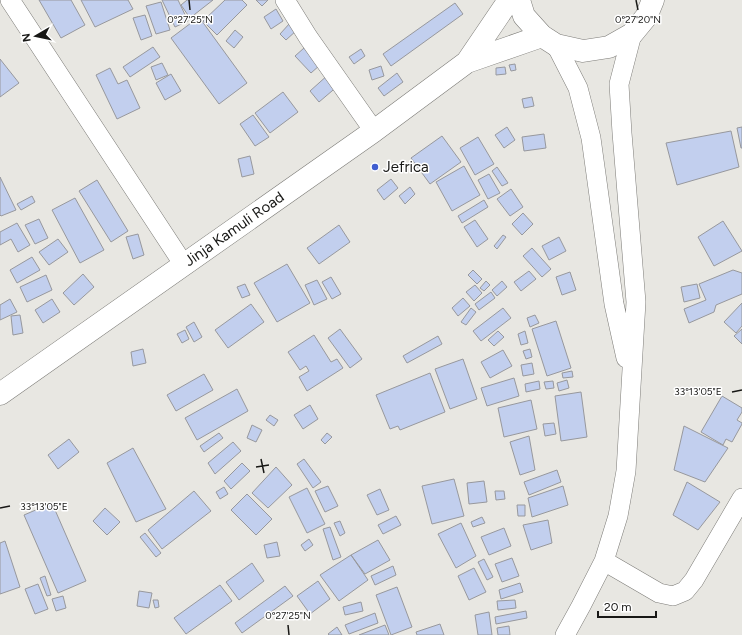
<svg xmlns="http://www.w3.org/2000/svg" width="742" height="635" font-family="Figtree,sans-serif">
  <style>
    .building { fill: #c2cfee; stroke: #97989d }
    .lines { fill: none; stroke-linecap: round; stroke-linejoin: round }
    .street-casing { stroke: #7d7c78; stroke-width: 20 }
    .secondary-casing { stroke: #7d7c78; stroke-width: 23 }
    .highway-casing { stroke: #7d7c78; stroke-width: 23 }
    .street { stroke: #fff; stroke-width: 19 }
    .secondary { stroke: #fff; stroke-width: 22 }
    .highway { stroke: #fff; stroke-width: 22 }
    .ticks { fill: none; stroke: #181816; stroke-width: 1.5 }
    .poi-dot { fill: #405ed0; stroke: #fff; stroke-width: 1.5 }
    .labels { text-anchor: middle; stroke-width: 3; stroke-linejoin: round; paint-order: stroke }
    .poi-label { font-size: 15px; fill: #181816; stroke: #fff; text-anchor: start }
    .street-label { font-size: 15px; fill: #181816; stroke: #fff }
    .ticks-label { font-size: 10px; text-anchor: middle; fill: #181816; stroke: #fff; stroke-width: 3; stroke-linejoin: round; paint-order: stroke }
  </style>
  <rect width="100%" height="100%" fill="#e8e7e2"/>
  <path class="building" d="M39,0H71L85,25L61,38Z
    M81,0H128L133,9L95,27Z
    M162,0H178L188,21L175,27Z
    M187,0H213L190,18L181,5Z
    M225,0H242L247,5L217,35L203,21Z
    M256,0H268L262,6Z
    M161,2L170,30L156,34L146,6Z
    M455,3L463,14L391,66L383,54Z
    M276,9L283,21L271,29L264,17Z
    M145,15L152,36L141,40L133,18Z
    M199,17L247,83L219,104L171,38Z
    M290,23L297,30L286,40L280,34Z
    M235,30L243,37L234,48L226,41Z
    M153,47L160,57L130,77L123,67Z
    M304,48L320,65L311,73L295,56Z
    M361,49L365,56L354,64L349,57Z
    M0,59L19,83L0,97Z
    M162,63L168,75L156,80L151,67Z
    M515,64L516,70L511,71L509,65Z
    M381,66L384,76L372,80L369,70Z
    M505,67L506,74L496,75V68Z
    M110,68L118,84L127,80L140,108L117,119L96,75Z
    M397,73L403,82L384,96L378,88Z
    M171,74L181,91L165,100L156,83Z
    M329,74L339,85L319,102L310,91Z
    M283,92L298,112L270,133L255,113Z
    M532,97L534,106L524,108L522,99Z
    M253,115L269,137L255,146L240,124Z
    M507,127L515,140L504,148L495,135Z
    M742,127V148H741L737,128Z
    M731,131L739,167L677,185L666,143Z
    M544,134L546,148L524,151L522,137Z
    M442,136L461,162L430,184L411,158Z
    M478,137L494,164L475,175L460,148Z
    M250,156L254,174L242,177L238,159Z
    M464,166L480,195L452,211L436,182Z
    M497,167L508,183L502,186L492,171Z
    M489,174L500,193L488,199L478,180Z
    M0,177L16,210L1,216L0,215Z
    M391,179L398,188L384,200L377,190Z
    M97,180L128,231L111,242L79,191Z
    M410,187L415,194L405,204L399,196Z
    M511,189L523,207L510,216L497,199Z
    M32,196L35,202L21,210L17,204Z
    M75,198L104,250L80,263L52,210Z
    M484,200L488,207L462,223L458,216Z
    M523,213L533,224L522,235L512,224Z
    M39,219L48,238L35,244L25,225Z
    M475,220L488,239L477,247L464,227Z
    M723,221L742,251L714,266L698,237Z
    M17,223L30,245L18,252L11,239L0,245V232Z
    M339,225L350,242L319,264L307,248Z
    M138,234L144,255L133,259L126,237Z
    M503,235L506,237L497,249L494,246Z
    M559,237L566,251L549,260L542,246Z
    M58,239L68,252L49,265L39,252Z
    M532,248L551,269L542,277L523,256Z
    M32,257L40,270L17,283L10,270Z
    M287,264L310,303L277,322L254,283Z
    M473,270L482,279L477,284L468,275Z
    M733,270L742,273V294L716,305L714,312L689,323L684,309L706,300L699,284Z
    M529,271L536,279L521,291L514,282Z
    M570,272L576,290L562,295L556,277Z
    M83,274L94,287L74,305L63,293Z
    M46,275L52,290L27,302L20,287Z
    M331,277L341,294L332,299L322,282Z
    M317,280L327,299L314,305L305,285Z
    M486,281L490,285L484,291L480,288Z
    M502,281L507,287L497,296L492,290Z
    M245,284L250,295L242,298L237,287Z
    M697,284L700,298L684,302L681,287Z
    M475,285L482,293L474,301L466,292Z
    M491,292L495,298L479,310L475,304Z
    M463,298L470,306L458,316L452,308Z
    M10,299L17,312L0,320V305Z
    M52,299L60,312L43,323L35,310Z
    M742,303V326L736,333L724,322Z
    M251,304L264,322L228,348L215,330Z
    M471,308L476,312L466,325L461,322Z
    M503,308L511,318L481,341L473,331Z
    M20,315L23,333L13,335L11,316Z
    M535,315L539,323L530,327L527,318Z
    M556,321L571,368L547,376L532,329Z
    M194,322L202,337L194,342L186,327Z
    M340,329L362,359L350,368L328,338Z
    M742,329V344L734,336Z
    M185,330L189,339L182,343L177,334Z
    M498,331L504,337L494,346L488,340Z
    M525,331L528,343L521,345L518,334Z
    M314,335L331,362L337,359L343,368L307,391L299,377L309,371L306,366L300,370L288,352Z
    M438,336L442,344L407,363L403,356Z
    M143,349L146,363L133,366L131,352Z
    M530,349L532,357L526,359L523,351Z
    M503,350L512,366L490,378L481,362Z
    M463,359L477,399L450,409L435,369Z
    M532,363L534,374L523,376L521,365Z
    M572,371L573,377L563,378L562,373Z
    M430,373L445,412L400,430L398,426L390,429L376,395Z
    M204,374L213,390L176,411L167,395Z
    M514,378L519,396L487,406L481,388Z
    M567,380L569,388L559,391L557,383Z
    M539,381L540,389L526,392L525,384Z
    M553,381L554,388L546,389L544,382Z
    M237,389L248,411L197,440L185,418Z
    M581,392L587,437L561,441L555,396Z
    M722,396L742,408V412L737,420L742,423V424L732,442L726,439L723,445L701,432Z
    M531,400L537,429L504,437L498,408Z
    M310,405L318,419L303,429L294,415Z
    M270,415L278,420L274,426L266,420Z
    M554,423L556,434L545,436L543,424Z
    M252,425L262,430L256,442L247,438Z
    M684,426L728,448L705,482L674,470Z
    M219,433L223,438L204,452L200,446Z
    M327,433L332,437L325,444L321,440Z
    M529,436L535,470L520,475L510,442Z
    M69,439L79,452L58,469L48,455Z
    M233,442L241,451L215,474L208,463Z
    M133,448L166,509L136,522L107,463Z
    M304,459L321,482L313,488L297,464Z
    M242,463L250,471L231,489L224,481Z
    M276,467L292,485L268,508L252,493Z
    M557,470L561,482L529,495L524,482Z
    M454,479L464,516L432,524L422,486Z
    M484,481L487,502L469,504L467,483Z
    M687,482L720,502L698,530L673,515Z
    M328,486L338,506L325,512L315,491Z
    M563,486L568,505L532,517L528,498Z
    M224,487L228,494L220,499L216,492Z
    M307,488L325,524L307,533L289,497Z
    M380,489L389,510L377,515L367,495Z
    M194,491L211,511L162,549L148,530Z
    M495,491H504L505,499L496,500Z
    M247,494L272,519L256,535L231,510Z
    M52,503L86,581L58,593L24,515Z
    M517,505H525V516H518Z
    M105,508L120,522L107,535L93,521Z
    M396,516L401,525L383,534L378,525Z
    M482,517L485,523L473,527L471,522Z
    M548,520L552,543L531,550L523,525Z
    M340,521L345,533L340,536L334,523Z
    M461,523L476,556L456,568L438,534Z
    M330,527L341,557L333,560L323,529Z
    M504,528L511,546L489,555L481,537Z
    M145,533L161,553L156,557L140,537Z
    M309,539L313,545L305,551L301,545Z
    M378,540L390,560L365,574L351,555Z
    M5,541L20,587L0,594V543Z
    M277,542L280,556L267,558L264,545Z
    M351,555L368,580L339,601L320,575Z
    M512,558L519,576L502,582L495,564Z
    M484,559L493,577L487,580L478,562Z
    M252,563L264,581L239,600L226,582Z
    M393,566L396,575L375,585L371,576Z
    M474,568L486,592L469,600L458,576Z
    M45,576L51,595L47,596L40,578Z
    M318,581L330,599L310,614L297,596Z
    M520,583L523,592L501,599L499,590Z
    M38,584L48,609L35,614L25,589Z
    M220,585L232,601L186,634L174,618Z
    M285,586L293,596L242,633L235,623Z
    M397,587L412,627L391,635L376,595Z
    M139,591L152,593L149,608L137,606Z
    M63,596L66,608L56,611L52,599Z
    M153,600H158L159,607L155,608Z
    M515,600L516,608L498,610L497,601Z
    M361,602L363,611L345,615L343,607Z
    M526,611L527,618L496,624L495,617Z
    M489,612L492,635H478L475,615Z
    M375,613L378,623L349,634L345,625Z
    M440,624L444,635H417L416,632Z
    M385,625L389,635H359Z
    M509,626L510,635H498L497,628Z
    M337,627L342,635H329L328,634Z"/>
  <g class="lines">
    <defs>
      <path id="street" d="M10,0L184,265
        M285,0L308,37L374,131
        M556,45L578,88L591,138L614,304L626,358
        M604,561L659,593L673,596L685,591L694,580L742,498
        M565,635L581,606L604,561L618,516L626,471L636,302L622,133L619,84L632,34"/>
      <path id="secondary" d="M467,62L509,0
        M0,394L374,131L467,62L542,36"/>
      <path id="highway" d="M519,0L524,16L542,36L556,45L583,51L609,47L632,34L646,17L653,0"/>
    </defs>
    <use href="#street" class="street-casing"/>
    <use href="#secondary" class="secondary-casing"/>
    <use href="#highway" class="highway-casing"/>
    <use href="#street" class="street"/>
    <use href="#secondary" class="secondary"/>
    <use href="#highway" class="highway"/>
  </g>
  <path class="ticks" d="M189,0L190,10M636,0L638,10M732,392L742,390M261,459L264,473M256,467L269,465M0,508L10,506M288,625L289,635"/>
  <circle class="poi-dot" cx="375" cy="167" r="4"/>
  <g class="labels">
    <g class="poi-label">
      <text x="383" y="172">Jefrica</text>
    </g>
    <g class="street-label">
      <text transform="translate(234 229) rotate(-35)" y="5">Jinja Kamuli Road</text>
    </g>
  </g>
  <g class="ticks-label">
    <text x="190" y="23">0°27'25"N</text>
    <text x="638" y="23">0°27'20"N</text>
    <text x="698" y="395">33°13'05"E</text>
    <text x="44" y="510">33°13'05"E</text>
    <text x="288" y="619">0°27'25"N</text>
  </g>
  <g transform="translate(36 36) rotate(261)" stroke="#ffffff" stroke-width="3" paint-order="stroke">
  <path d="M0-3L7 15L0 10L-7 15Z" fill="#181816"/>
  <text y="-6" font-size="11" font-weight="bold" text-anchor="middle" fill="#181816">N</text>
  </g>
  <path d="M598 611v6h58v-6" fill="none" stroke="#181816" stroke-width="2"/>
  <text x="604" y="611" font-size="12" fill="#181816" stroke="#ffffff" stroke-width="3" paint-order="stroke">20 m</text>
</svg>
